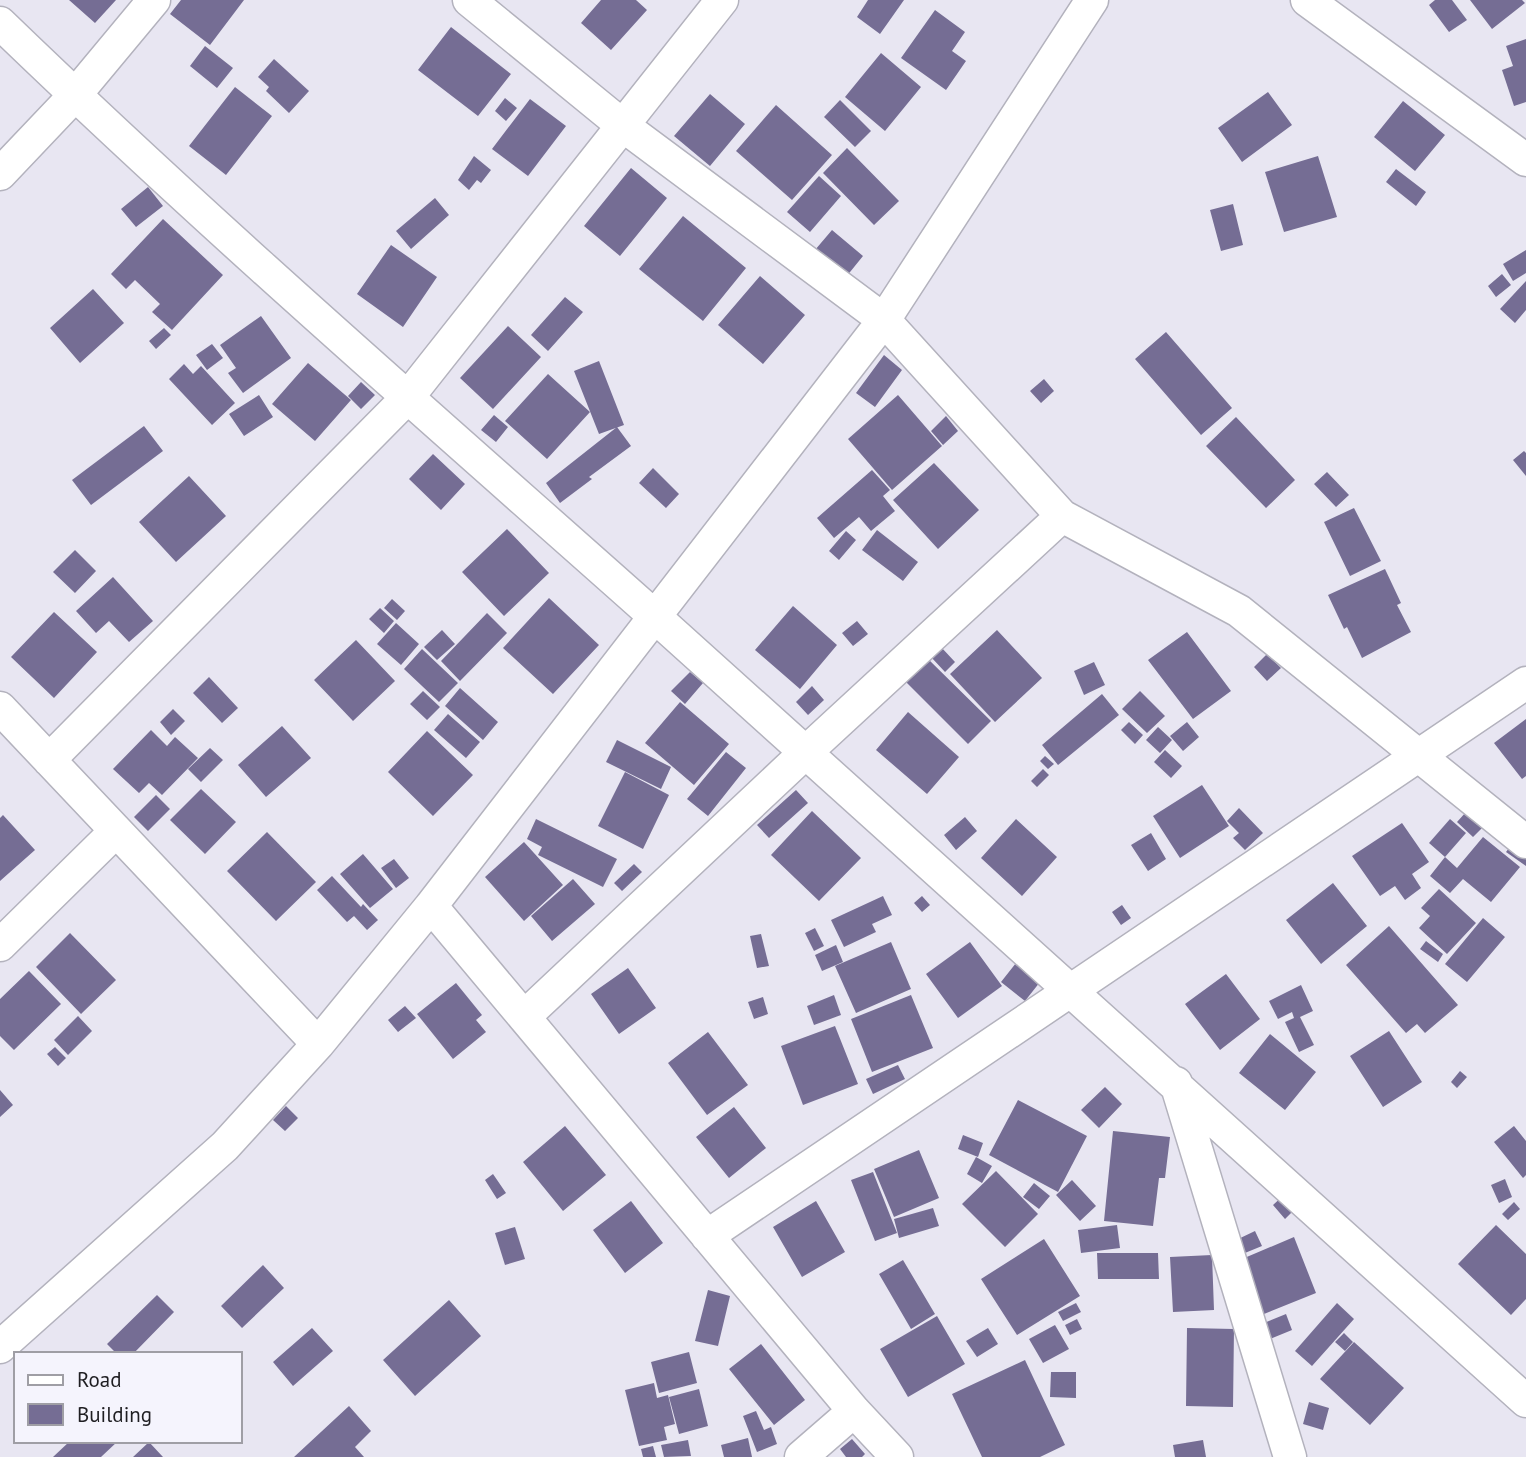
<svg xmlns="http://www.w3.org/2000/svg" width="1526" height="1457" font-family="'PT Sans',sans-serif">
  <style>
    .building { fill: #756d94 }
    .lines { fill: none; stroke-linecap: round; stroke-linejoin: round }
    .street-casing { stroke: #b3b2bd; stroke-width: 35 }
    .street { stroke: #fff; stroke-width: 32 }
  </style>
  <rect width="100%" height="100%" fill="#e8e6f2"/>
  <path class="building" d="M69,0H116L95,23Z
    M181,0H244L210,45L170,14Z
    M601,0H636L647,10L611,50L581,23Z
    M868,0H904L880,34L857,17Z
    M1435,0H1452L1467,20L1449,32L1429,5Z
    M1470,0H1522L1525,3L1492,29Z
    M935,10L965,32L952,51L966,61L946,90L901,58Z
    M451,27L511,74L478,116L418,70Z
    M1526,39V102L1514,106L1502,70L1513,66L1506,46Z
    M205,46L233,68L217,88L190,66Z
    M881,53L921,87L885,131L845,97Z
    M274,59L309,91L289,113L266,91L269,87L258,77Z
    M235,87L272,116L226,175L189,146Z
    M1268,92L1292,125L1242,162L1218,128Z
    M710,94L745,124L710,166L674,136Z
    M505,98L517,108L506,121L495,111Z
    M530,99L566,126L528,176L492,149Z
    M840,100L871,131L855,147L824,117Z
    M1403,101L1445,135L1415,171L1374,137Z
    M776,105L832,155L792,200L736,151Z
    M847,148L899,201L874,225L823,173Z
    M474,156L491,170L481,183L477,180L469,190L458,180Z
    M1318,156L1337,217L1284,232L1265,172Z
    M631,168L667,198L620,256L584,226Z
    M1396,169L1426,192L1416,206L1386,182Z
    M819,176L841,196L810,232L787,212Z
    M148,187L163,206L136,227L121,209Z
    M435,198L449,215L411,249L396,231Z
    M1233,204L1243,245L1221,251L1210,210Z
    M683,216L746,268L703,321L639,269Z
    M163,219L223,275L172,330L152,312L160,304L135,280L126,289L111,274Z
    M832,230L863,256L846,277L815,250Z
    M391,245L437,277L403,327L357,294Z
    M1526,250V273L1513,281L1503,264Z
    M1502,274L1511,285L1496,297L1488,286Z
    M760,276L805,315L763,364L718,325Z
    M1526,281V310L1515,323L1500,309Z
    M93,289L124,323L80,363L50,328Z
    M565,297L583,312L548,351L531,335Z
    M261,316L291,358L243,393L228,373L236,368L220,345Z
    M508,326L541,357L493,409L460,378Z
    M164,328L171,335L156,349L149,341Z
    M1166,332L1232,408L1201,435L1135,359Z
    M212,344L223,358L207,370L196,355Z
    M884,355L902,370L875,407L856,393Z
    M599,361L624,425L599,434L574,371Z
    M308,363L351,400L315,441L272,404Z
    M184,364L193,374L201,366L235,403L212,425L169,379Z
    M548,374L590,412L547,459L505,421Z
    M1044,379L1054,391L1041,403L1030,391Z
    M361,382L375,395L361,409L348,396Z
    M259,395L273,417L244,436L229,414Z
    M898,395L942,446L892,490L848,439Z
    M494,415L508,427L496,442L481,430Z
    M946,416L958,431L943,445L931,431Z
    M1236,417L1295,480L1266,508L1206,446Z
    M144,426L163,451L91,505L72,480Z
    M617,427L631,446L589,477L592,479L560,503L546,483Z
    M1524,451L1526,453V476L1513,460Z
    M433,454L465,484L441,510L409,479Z
    M934,463L979,510L938,549L893,500Z
    M653,468L679,494L666,508L639,483Z
    M872,470L890,490L883,496L895,511L871,531L859,517L834,538L817,518Z
    M1327,472L1349,495L1336,507L1314,484Z
    M189,476L226,516L176,562L139,522Z
    M1354,508L1381,561L1350,576L1324,522Z
    M507,529L549,573L504,616L462,572Z
    M877,530L918,562L903,581L862,550Z
    M846,531L856,540L839,560L829,551Z
    M75,550L96,571L75,593L53,572Z
    M1385,569L1401,603L1397,605L1411,632L1362,658L1347,627L1344,629L1328,595Z
    M113,577L153,621L129,642L109,621L96,633L76,611Z
    M549,598L599,645L553,694L503,648Z
    M392,599L405,611L397,620L384,608Z
    M793,606L837,645L800,689L755,650Z
    M380,608L394,621L384,633L369,619Z
    M54,612L97,652L54,698L11,657Z
    M487,613L507,633L460,681L441,661Z
    M857,621L868,634L853,646L842,633Z
    M396,623L419,644L401,665L377,644Z
    M442,630L455,644L437,660L424,647Z
    M997,630L1042,678L995,722L950,674Z
    M1187,632L1231,691L1193,719L1148,660Z
    M356,640L395,681L353,721L314,680Z
    M941,647L955,662L945,672L931,657Z
    M422,649L458,683L439,702L404,669Z
    M1267,654L1281,668L1267,681L1254,667Z
    M927,658L991,721L968,744L905,681Z
    M1094,662L1105,685L1084,695L1074,671Z
    M690,672L703,683L685,704L671,691Z
    M209,677L238,708L222,723L193,693Z
    M812,686L824,700L808,715L796,702Z
    M460,688L498,722L483,740L445,706Z
    M423,691L440,707L427,720L410,704Z
    M1140,691L1165,716L1147,733L1122,709Z
    M1102,694L1119,715L1058,765L1042,745Z
    M680,702L729,744L694,785L645,743Z
    M173,709L185,721L171,735L160,722Z
    M908,712L959,757L927,794L876,750Z
    M448,714L480,742L466,758L434,730Z
    M1526,719V776L1522,779L1494,743Z
    M1129,722L1143,735L1135,744L1121,730Z
    M1187,722L1199,737L1183,751L1170,736Z
    M282,726L311,758L266,797L238,765Z
    M1158,727L1172,740L1160,753L1146,740Z
    M151,730L167,746L175,737L198,758L162,795L149,783L139,793L113,769Z
    M427,731L473,775L433,816L388,772Z
    M617,740L671,767L661,789L606,762Z
    M210,748L223,760L201,782L188,769Z
    M1165,750L1182,766L1171,778L1154,762Z
    M726,752L746,768L708,816L687,799Z
    M1045,756L1054,764L1048,769L1040,761Z
    M1043,769L1049,775L1037,787L1031,781Z
    M625,772L669,795L643,849L598,826Z
    M1202,785L1229,826L1180,858L1153,816Z
    M201,789L236,822L205,854L170,820Z
    M796,790L808,803L769,838L757,825Z
    M156,795L170,809L148,831L134,817Z
    M1239,808L1263,833L1245,850L1233,838L1239,833L1227,821Z
    M812,811L861,858L819,901L771,855Z
    M1466,812L1483,827L1473,837L1457,822Z
    M3,815L35,850L0,881V818Z
    M965,817L977,831L956,850L944,835Z
    M536,819L617,859L603,887L538,855L542,847L527,839Z
    M1016,819L1057,857L1022,896L981,858Z
    M1450,819L1466,833L1445,857L1429,843Z
    M1402,823L1429,862L1412,874L1421,888L1405,900L1395,886L1380,896L1352,856Z
    M267,832L316,882L276,921L227,871Z
    M1151,833L1166,859L1148,871L1131,845Z
    M1483,837L1520,867L1491,902L1463,879L1450,893L1430,876L1445,857L1457,868Z
    M524,842L563,885L524,921L485,877Z
    M1513,843L1526,852V866L1506,852Z
    M363,854L393,889L370,908L340,874Z
    M394,859L409,878L396,888L381,868Z
    M634,864L642,872L622,891L614,883Z
    M332,876L361,907L363,904L378,920L367,930L354,916L347,922L317,890Z
    M573,879L595,904L552,941L531,916Z
    M1333,883L1367,926L1321,964L1286,920Z
    M1439,889L1476,923L1447,954L1419,928L1430,916L1421,908Z
    M883,896L892,915L872,924L876,932L844,947L831,920Z
    M922,896L930,905L922,912L914,903Z
    M1122,905L1131,918L1121,925L1112,912Z
    M1483,918L1505,937L1467,982L1445,964Z
    M1389,926L1458,1005L1425,1033L1417,1024L1406,1033L1346,965Z
    M815,928L824,946L814,951L805,933Z
    M70,933L116,980L81,1014L36,967Z
    M761,934L769,966L757,968L750,936Z
    M1426,941L1443,954L1438,962L1420,949Z
    M891,942L911,989L856,1013L835,966Z
    M970,942L1002,986L958,1018L926,974Z
    M836,945L843,962L822,971L815,955Z
    M1016,963L1040,982L1025,1001L1001,982Z
    M628,968L656,1008L619,1034L591,994Z
    M29,971L61,1004L14,1050L0,1036V999Z
    M1226,974L1260,1019L1220,1050L1185,1004Z
    M456,983L482,1015L476,1020L486,1032L453,1059L417,1014Z
    M1301,985L1313,1011L1300,1017L1314,1045L1299,1052L1285,1022L1294,1018L1292,1012L1278,1019L1269,1001Z
    M834,995L841,1015L814,1025L807,1006Z
    M911,995L933,1048L872,1072L851,1019Z
    M763,997L768,1014L754,1019L748,1002Z
    M405,1006L416,1018L398,1032L388,1020Z
    M78,1016L92,1031L68,1055L54,1040Z
    M835,1026L858,1084L803,1105L781,1046Z
    M1389,1031L1422,1082L1383,1107L1350,1056Z
    M708,1032L748,1085L707,1115L668,1063Z
    M1270,1034L1316,1072L1285,1110L1239,1073Z
    M55,1047L66,1058L58,1066L47,1054Z
    M898,1065L905,1079L873,1094L866,1079Z
    M1460,1071L1467,1077L1457,1088L1451,1082Z
    M1105,1087L1122,1104L1099,1128L1081,1110Z
    M0,1090L13,1105L0,1117Z
    M1018,1100L1087,1136L1058,1192L989,1155Z
    M286,1106L298,1118L285,1131L273,1120Z
    M734,1107L766,1148L729,1178L696,1137Z
    M565,1126L606,1175L563,1211L523,1162Z
    M1514,1126L1526,1141V1175L1523,1178L1494,1142Z
    M1113,1131L1170,1137L1165,1178H1159L1153,1226L1104,1221Z
    M963,1135L983,1143L978,1157L958,1149Z
    M919,1150L939,1198L894,1217L874,1169Z
    M976,1157L992,1166L982,1183L967,1174Z
    M996,1171L1038,1214L1005,1247L962,1204Z
    M873,1172L897,1233L875,1241L851,1180Z
    M493,1174L506,1193L497,1199L485,1180Z
    M1505,1179L1512,1197L1499,1203L1491,1185Z
    M1072,1180L1096,1206L1080,1221L1056,1195Z
    M1034,1183L1050,1196L1039,1209L1023,1197Z
    M1286,1193L1298,1206L1285,1219L1273,1205Z
    M631,1201L663,1243L625,1273L593,1230Z
    M816,1201L845,1252L802,1277L773,1227Z
    M1514,1202L1520,1209L1508,1220L1502,1214Z
    M933,1208L939,1226L899,1238L894,1219Z
    M1117,1225L1120,1248L1081,1253L1078,1230Z
    M1496,1225L1526,1254V1299L1511,1315L1458,1264Z
    M515,1227L525,1259L505,1265L495,1233Z
    M1255,1231L1262,1246L1240,1255L1234,1241Z
    M1294,1237L1316,1293L1264,1314L1242,1259Z
    M1044,1239L1080,1296L1017,1335L981,1279Z
    M1097,1253H1158L1159,1279H1098Z
    M1212,1255L1214,1310L1173,1312L1170,1257Z
    M903,1260L935,1314L911,1329L879,1274Z
    M263,1265L284,1288L242,1328L221,1306Z
    M708,1290L730,1296L718,1346L695,1341Z
    M157,1295L174,1312L133,1354H117L107,1344Z
    M449,1300L481,1336L415,1396L383,1360Z
    M1076,1303L1081,1312L1063,1321L1058,1312Z
    M1337,1303L1354,1319L1312,1366L1295,1351Z
    M1286,1314L1292,1330L1265,1341L1259,1325Z
    M937,1316L965,1364L908,1397L880,1349Z
    M1077,1319L1082,1329L1070,1335L1065,1325Z
    M1055,1325L1069,1349L1043,1363L1029,1339Z
    M312,1328L333,1351L293,1386L273,1362Z
    M988,1328L998,1344L977,1357L966,1341Z
    M1187,1328L1234,1329L1233,1407L1186,1406Z
    M1344,1333L1353,1342L1345,1351L1335,1342Z
    M1354,1342L1404,1388L1370,1425L1320,1379Z
    M761,1344L805,1400L774,1425L729,1369Z
    M689,1352L697,1383L659,1393L651,1362Z
    M1025,1360L1065,1445L1040,1457H982L952,1394Z
    M1051,1372H1076V1398L1050,1397Z
    M654,1383L657,1398L668,1395L675,1424L664,1427L667,1440L639,1446L625,1390Z
    M699,1389L708,1426L679,1434L669,1397Z
    M1309,1402L1329,1408L1323,1430L1303,1424Z
    M349,1406L371,1431L355,1447L364,1457H294Z
    M756,1411L764,1430L771,1427L777,1444L757,1452L743,1416Z
    M748,1438L752,1457H724L721,1445Z
    M852,1439L865,1454L862,1457H846L840,1449Z
    M688,1440L691,1456L664,1457L661,1445Z
    M1203,1440L1206,1457H1175L1173,1445Z
    M70,1441H118L101,1457H53Z
    M149,1442L163,1457H133Z
    M653,1446L656,1457H643L641,1449Z"/>
  <g class="lines">
    <defs>
      <path id="street" d="M469,0L622,125L884,320L1062,516L1239,611L1526,842
        M1307,0L1526,160
        M0,23C208,224 427,414 643,606C938,870 1233,1134 1526,1401
        M0,174L75,95L154,0
        M0,708L318,1044
        M49,760L408,397L722,0
        M431,906L854,1411L897,1457
        M0,945L116,831
        M524,1017L806,752L1062,516
        M1176,1083L1290,1457
        M707,1236L1526,683
        M0,1347L225,1146L318,1044L431,906L884,320L1092,0
        M801,1457L854,1411"/>
    </defs>
    <use href="#street" class="street-casing"/>
    <use href="#street" class="street"/>
  </g>
  <rect x="14" y="1352" width="228" height="91" fill="#f5f4fd" stroke="#9f9ea5" stroke-width="2"/>
  <rect x="28" y="1375" width="35" height="10" fill="#ffffff" stroke="#9f9ea5" stroke-width="2"/>
  <text x="77" y="1387" font-size="21" fill="#1f1e22">Road</text>
  <rect x="28" y="1404" width="35" height="21" fill="#756d94" stroke="#9f9ea5" stroke-width="2"/>
  <text x="77" y="1422" font-size="21" fill="#1f1e22">Building</text>
</svg>
